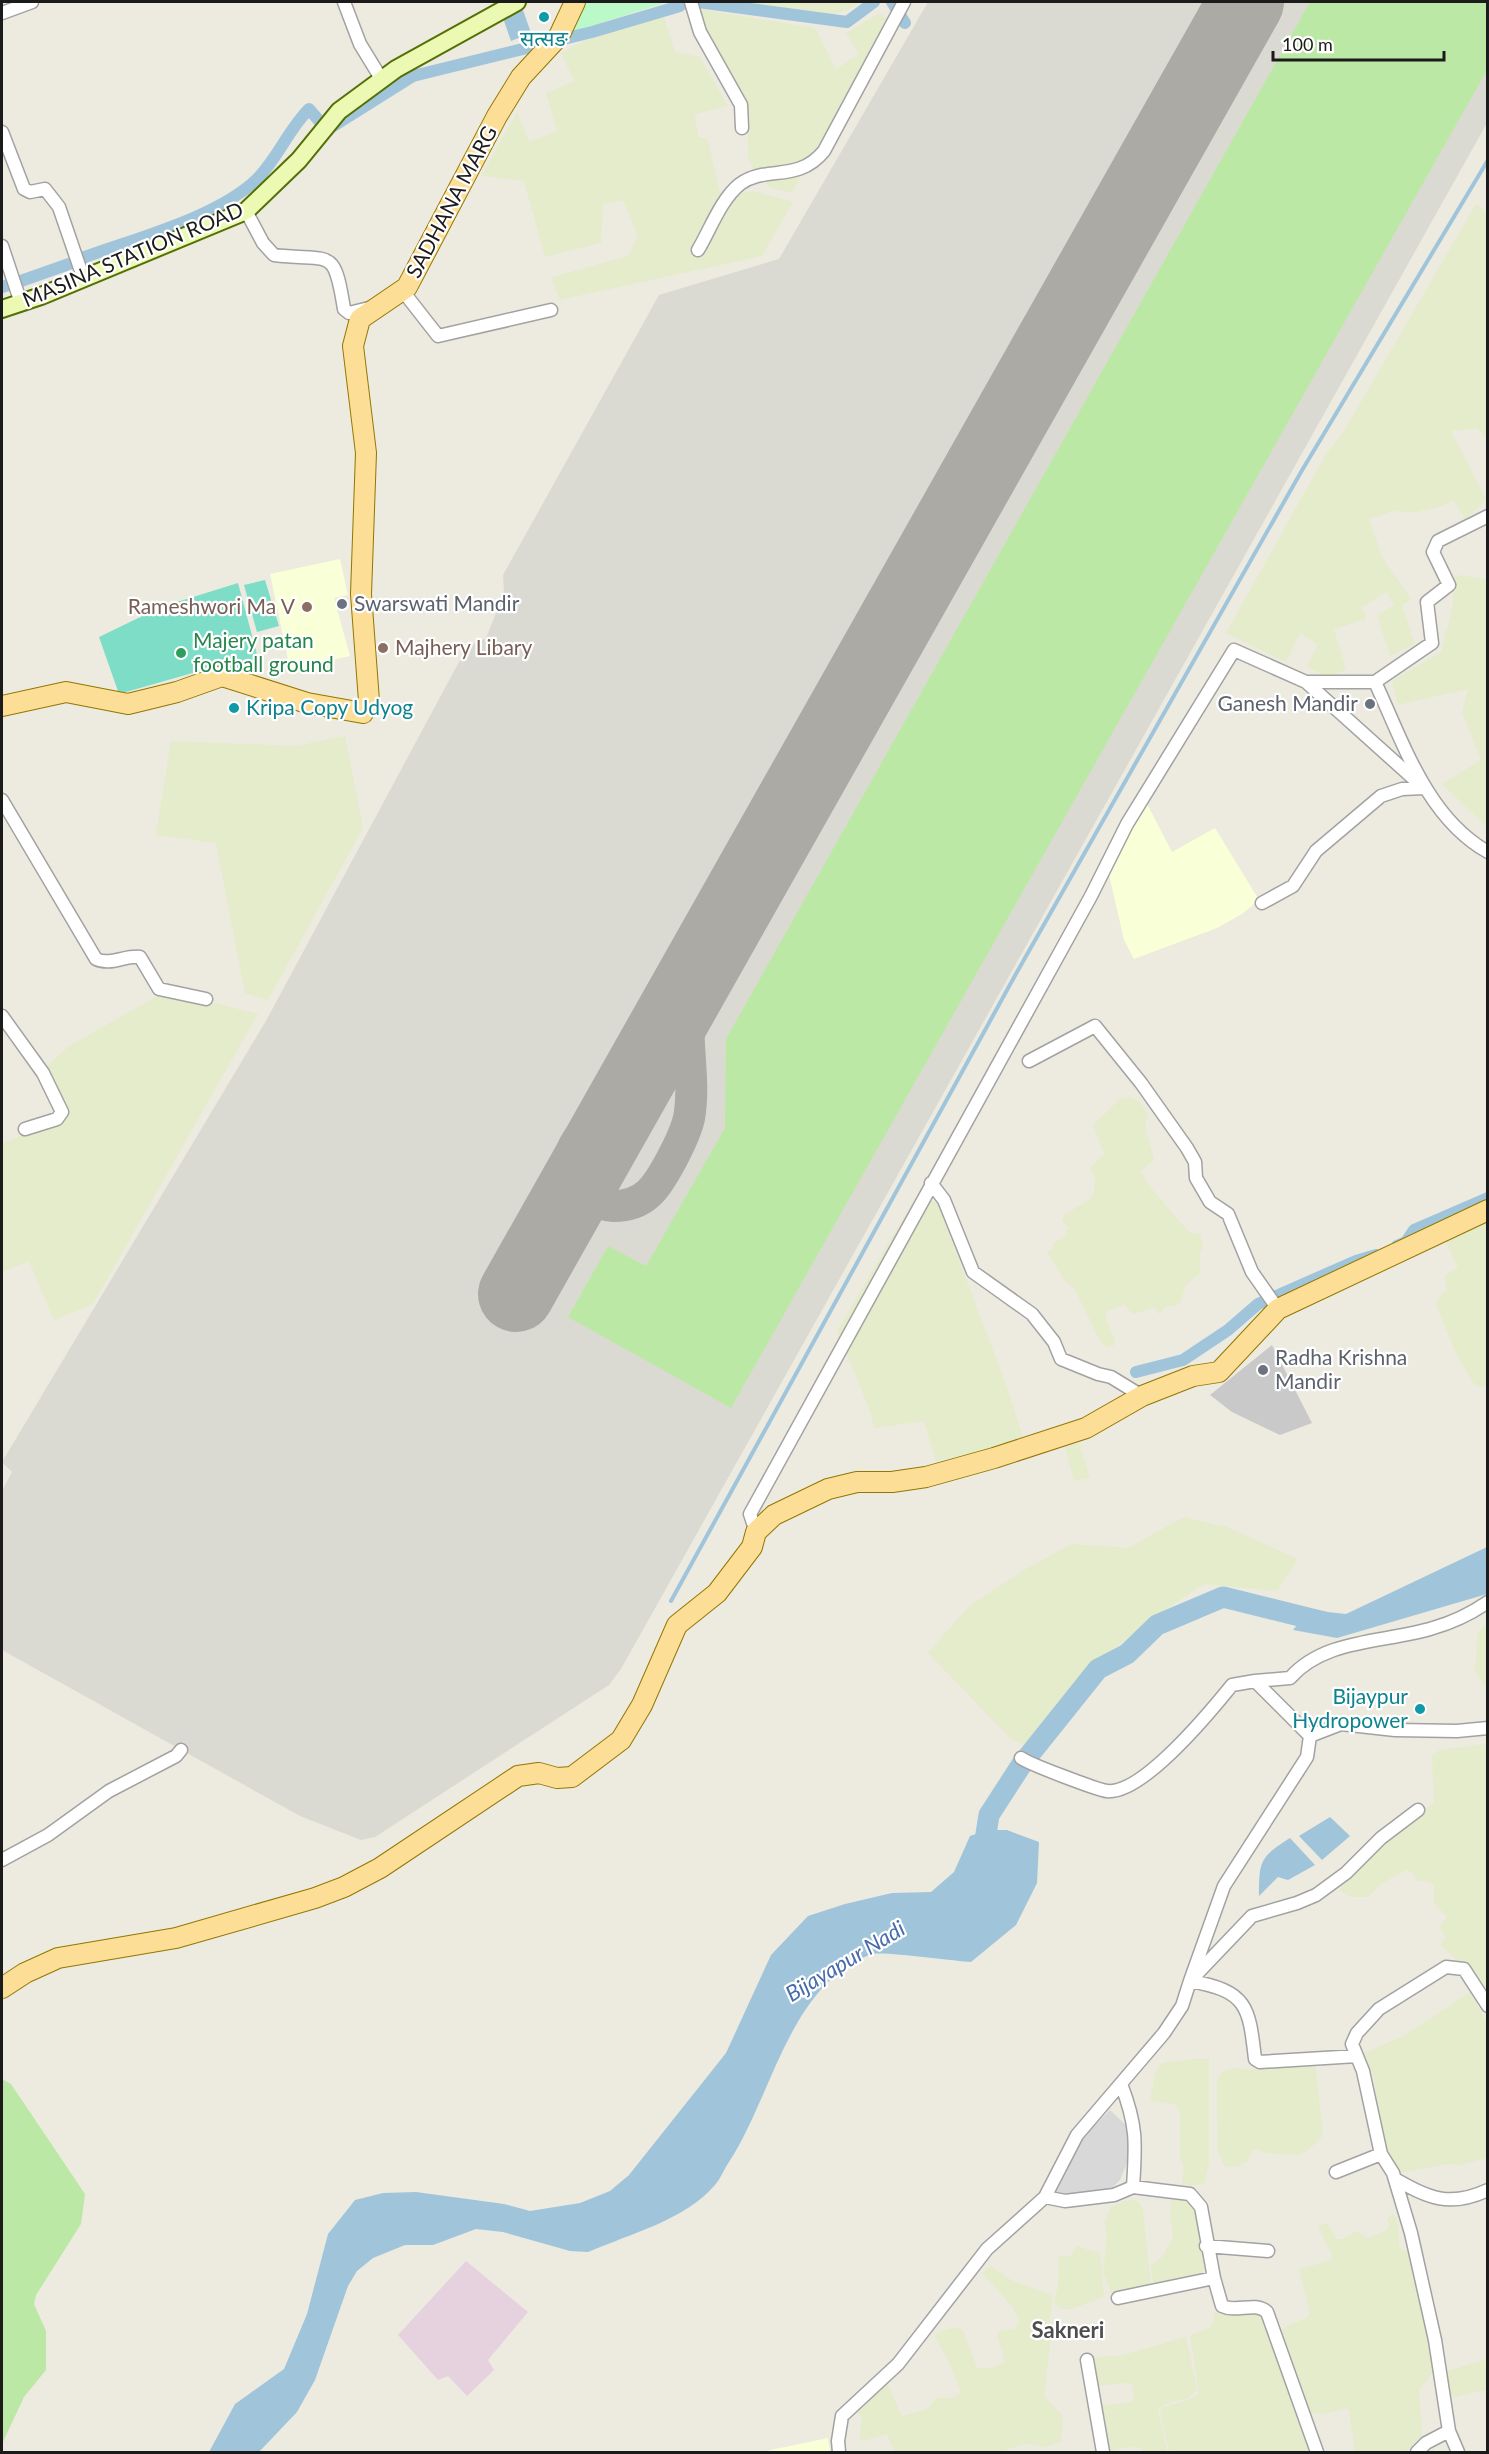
<svg xmlns="http://www.w3.org/2000/svg" width="1489" height="2454" font-family="Lato,'Noto Sans Devanagari',sans-serif">
  <style>
    .residential { fill: #d9d8d8 }
    .industrial { fill: #e6d2df }
    .education { fill: #f9ffd7 }
    .religious { fill: #c9c9c9 }
    .airport { fill: #dbdad2 }
    .farmland { fill: #e5eccb }
    .grass { fill: #bce8a5 }
    .park { fill: #bbf9c9 }
    .pitch { fill: #7dddc6 }
    .water { fill: #a0c5db }
    .lines { fill: none; stroke-linecap: round; stroke-linejoin: round }
    .stream { stroke: #a0c5db; stroke-width: 4 }
    .canal { stroke: #a0c5db; stroke-width: 12 }
    .river { stroke: #a0c5db; stroke-width: 21 }
    .taxiway { stroke: #abaaa4; stroke-width: 32 }
    .runway { stroke: #abaaa4; stroke-width: 76 }
    .street-casing { stroke: #a2a2a2; stroke-width: 15 }
    .secondary-casing { stroke: #546f04; stroke-width: 20 }
    .primary-casing { stroke: #927700; stroke-width: 22 }
    .street { stroke: #fff; stroke-width: 12 }
    .secondary { stroke: #ebf9b2; stroke-width: 16 }
    .primary { stroke: #fcde96; stroke-width: 20 }
    .culture-dot { fill: #0f9aa8; stroke: #fff; stroke-width: 2 }
    .worship-dot { fill: #6b7280; stroke: #fff; stroke-width: 2 }
    .education-dot { fill: #8d6e63; stroke: #fff; stroke-width: 2 }
    .leisure-dot { fill: #2e9e5b; stroke: #fff; stroke-width: 2 }
    .labels { text-anchor: middle; stroke-width: 4.5; stroke-linejoin: round; paint-order: stroke }
    .culture-label { font-size: 21px; fill: #0d838f; stroke: #fff }
    .street-label { font-size: 21px; fill: #1b1b1b; stroke: #fff }
    .worship-label { font-size: 21px; fill: #5b616d; stroke: #fff; text-anchor: start }
    .education-label { font-size: 21px; fill: #785e54; stroke: #fff; text-anchor: end }
    .leisure-label { font-size: 21px; fill: #27864d; stroke: #fff; text-anchor: start }
    .water-label { font-size: 22px; font-style: italic; fill: #486baa; stroke: #fff }
    .neighbourhood-label { font-size: 22px; font-weight: bold; fill: #4e4e4e; stroke: #fff }
  </style>
  <rect width="100%" height="100%" fill="#edeae0"/>
  <path class="residential" d="M1110,2110L1130,2129L1129,2158L1120,2180L1109,2191L1055,2195L1082,2138Z"/>
  <path class="industrial" d="M466,2261L528,2312L488,2360L494,2370L467,2396L448,2376L438,2380L398,2335Z"/>
  <path class="education" d="M340,559L348,595L334,598L350,656L290,669L270,574Z
    M1145,800L1172,852L1215,828L1259,900L1242,914L1217,928L1134,959L1124,940L1107,866Z
    M828,2438L830,2452H761Z"/>
  <path class="religious" d="M1272,1345L1312,1423L1280,1435L1232,1412L1210,1395Z"/>
  <path class="airport" d="M928,2H1487V123L621,1669L609,1685L375,1837L361,1840L300,1816L2,1650V1491L12,1472L2,1462L267,1019L467,647L486,638L504,593L503,575L659,295L779,259Z"/>
  <path class="farmland" d="M725,2H859L850,9L835,14Z
    M700,9L815,28L836,69L859,54L846,33L880,13L894,27L816,148L792,193L771,188L754,170L748,156L747,109L741,91L708,35Z
    M664,17L675,52L700,57L728,106L695,114L698,137L708,139L719,191L729,196L753,191L793,202L762,256L559,300L552,277L628,256L638,236L623,200L603,204L601,243L545,257L524,181L481,176L517,112L529,142L557,131L546,93L574,81L561,53L596,35Z
    M1476,204L1487,213V439L1477,428L1451,431L1486,499L1466,520L1453,500L1442,506L1417,512L1393,511L1369,519L1382,557L1411,599L1402,605L1415,644L1390,656L1377,615L1394,605L1387,592L1362,607L1366,619L1334,629L1346,670L1326,677L1307,666L1318,645L1300,633L1286,662L1226,633L1326,454L1344,431Z
    M1455,575L1487,579V827L1442,784L1481,760L1462,712L1468,689L1398,705L1392,681L1441,652L1452,610Z
    M345,736L363,828L268,1000L245,993L216,843L156,835L171,741L296,746Z
    M166,991L258,1014L93,1304L54,1320L29,1261L2,1272V1143L65,1120L69,1111L46,1067L69,1046Z
    M1130,1097L1141,1103L1148,1115L1145,1127L1154,1159L1141,1171L1151,1188L1190,1233L1200,1234L1203,1246L1200,1254V1273L1185,1286L1180,1304L1165,1307L1159,1314L1155,1308L1132,1314L1124,1304L1106,1312V1318L1115,1341L1114,1345L1108,1348L1100,1341L1075,1290L1064,1280L1047,1252L1054,1248L1053,1243L1063,1238L1069,1228L1062,1221L1064,1215L1090,1199L1094,1192L1095,1176L1090,1168L1104,1154L1093,1125L1120,1099Z
    M914,1200L937,1202L1008,1390L1023,1438L978,1452L936,1461L924,1421L874,1428L870,1411L837,1331Z
    M1486,1220L1487,1386L1479,1387L1473,1383L1455,1351L1436,1305L1439,1297L1447,1291L1445,1276L1458,1267L1446,1242L1449,1233Z
    M1079,1443L1090,1478L1074,1481L1065,1447Z
    M1184,1517L1227,1527L1298,1559L1277,1591L1204,1584L1162,1612L1090,1667L1028,1747L1010,1738L928,1653L968,1607L1024,1570L1072,1544L1128,1548Z
    M1487,1623V1687L1485,1686L1475,1671L1478,1633Z
    M1487,1744V1998L1467,1970L1441,1945L1445,1937L1440,1926L1447,1917L1434,1903V1884L1423,1881L1419,1882L1413,1873L1406,1870L1381,1884L1368,1897H1350L1340,1890L1338,1884L1366,1862L1385,1839L1434,1803L1432,1755L1440,1750Z
    M1470,1992L1487,2023V2158L1460,2165L1447,2164L1400,2173L1393,2167L1380,2133L1374,2078L1363,2054L1405,2035Z
    M1195,2059H1209V2161L1205,2183L1192,2186L1182,2183L1184,2168L1180,2156V2115L1176,2104L1150,2101L1155,2074L1162,2063Z
    M1285,2065H1315L1323,2131L1321,2138L1308,2150L1297,2155L1267,2153L1252,2149L1248,2161L1238,2166L1225,2167L1218,2152L1217,2117V2079L1223,2071L1236,2068L1251,2070Z
    M1173,2194L1183,2195L1194,2207L1204,2267L1202,2273L1158,2285L1153,2283L1151,2265L1163,2256L1173,2237L1170,2212Z
    M1134,2200L1140,2203L1143,2210L1151,2285L1150,2288L1117,2296L1112,2294L1103,2273L1107,2236L1105,2222L1111,2207L1123,2201Z
    M1391,2215H1395L1398,2223L1399,2247L1413,2256L1427,2315L1434,2371L1419,2390L1422,2436L1406,2452H1355L1349,2410L1345,2409L1324,2414L1306,2412L1278,2333L1288,2325L1307,2318L1310,2313L1299,2269L1332,2260L1331,2253L1318,2226L1327,2223L1337,2239H1343L1357,2231L1368,2238L1387,2230L1389,2226L1387,2219Z
    M1076,2246L1100,2253L1104,2297L1071,2309H1062L1054,2303L1058,2286L1059,2256H1071Z
    M991,2266L1011,2280L1053,2296L1049,2326L1051,2339L1044,2396L1063,2416L1061,2442L1045,2447L1026,2444L998,2452H895L887,2434L863,2441L859,2438L862,2418L856,2410L886,2381L902,2416L927,2409L937,2398H951L959,2394L960,2390L948,2360L936,2339L935,2335L944,2330L956,2327L963,2330L977,2368H991L1005,2362L998,2338V2331L1015,2329L1019,2321L1013,2307L982,2273Z
    M1261,2310L1313,2452H1169L1160,2412L1163,2407L1188,2400L1199,2393L1190,2335L1209,2328L1214,2321V2312Z
    M1186,2337L1197,2390L1188,2398L1165,2404L1158,2410L1167,2452H1142L1141,2448L1129,2447L1107,2452L1100,2406L1131,2402L1134,2399L1133,2385L1127,2383L1096,2386L1092,2361L1094,2357L1119,2356Z
    M1487,2359V2390L1454,2397L1451,2396L1445,2383V2372Z"/>
  <path class="grass" d="M1310,2H1487V70L731,1408L568,1317L608,1246L646,1266L725,1128L726,1039Z
    M2,2079L11,2084L85,2194L81,2224L36,2295L34,2304L46,2331V2370L24,2397L2,2444Z"/>
  <path class="park" d="M585,2H660L661,4L572,32Z"/>
  <path class="pitch" d="M265,580L279,626L257,632L244,585Z
    M238,583L262,673L242,676L210,668L119,694L99,637L161,607Z"/>
  <path class="water" d="M523,10L531,33L511,41L503,18Z
    M1487,1547V1594L1337,1638L1293,1630L1309,1610L1346,1614Z
    M1330,1817L1350,1836L1322,1860L1299,1836Z
    M989,1830H1007L1039,1842L1037,1883L1016,1925L971,1962C955,1961 882,1951 872,1954C789,1984 773,2095 729,2162C724,2169 721,2178 715,2185C685,2220 630,2234 588,2252L570,2251L503,2232L476,2229L433,2245H405L373,2258L357,2271L348,2286L315,2380L297,2412L259,2452H209L235,2404L284,2369L307,2314L328,2234L355,2200L383,2193L416,2192L504,2204L530,2211L580,2203L610,2191L629,2175L726,2053L771,1955L808,1916L845,1904L892,1893L931,1892L954,1872L970,1836Z
    M1290,1838L1315,1865L1288,1880L1278,1877L1259,1896C1259,1861 1260,1857 1290,1838Z"/>
  <g class="lines">
    <path class="stream" d="M671,1601L1017,972L1301,472L1488,160"/>
    <path class="canal" d="M698,2L847,22L874,2
      M892,2L905,23
      M85,257C137,238 218,217 257,179C278,158 288,130 309,109L327,130L413,76L592,32L680,6
      M18,282L69,264
      M2,287L11,284
      M1397,1246L1406,1242L1414,1230L1488,1198
      M1136,1372L1183,1360L1228,1330L1258,1304L1356,1261L1376,1255"/>
    <path class="river" d="M982,1859L989,1815L1022,1764L1098,1669L1127,1654L1157,1625L1223,1597L1332,1624"/>
    <path class="taxiway" d="M630,1091C606,1121 549,1138 579,1187C587,1199 601,1205 614,1206C626,1206 639,1202 648,1194C662,1182 685,1136 689,1118C696,1080 684,1038 690,1000C692,986 698,974 704,961"/>
    <path class="runway" d="M516,1294L1246,2"/>
    <defs>
      <path id="street" d="M344,2L360,44L382,80
        M691,2L700,32L741,105L742,128
        M2,13L32,2
        M2,132L24,189L30,192L45,189L59,207L83,277
        M246,211L263,243L274,255C331,262 334,245 344,309L349,313L369,308
        M2,246L21,303
        M698,250C710,230 721,199 740,184C766,165 798,183 824,151L904,2
        M402,290L438,336L551,310
        M1375,682L1432,643L1427,602L1449,585L1433,552L1438,541L1488,516
        M2,800L96,959C110,966 125,955 140,957L159,989L206,999
        M1262,903L1293,886L1316,851L1381,796L1402,789L1424,788L1306,682
        M2,1016L43,1073L62,1112L57,1119L25,1129
        M1029,1061L1095,1026L1141,1083L1187,1148L1195,1162L1196,1178L1210,1202L1228,1214L1252,1272L1278,1309
        M931,1183L944,1200L973,1272L1032,1314L1054,1342L1061,1359L1098,1374L1111,1377L1142,1396
        M756,1532L750,1514L1091,896L1127,824L1234,650L1306,682H1375C1403,742 1427,818 1488,852
        M1255,1681L1290,1678C1325,1638 1385,1643 1433,1628C1451,1623 1472,1613 1488,1602
        M1310,1736L1341,1724L1395,1730L1457,1731L1488,1728
        M1021,1758C1029,1764 1098,1790 1107,1791C1142,1795 1211,1711 1232,1685L1255,1681L1310,1736L1307,1757L1224,1886L1190,1981C1248,1991 1249,2007 1255,2059L1260,2062L1357,2056
        M2,1860L48,1835L109,1791L176,1756L181,1750
        M1121,2084C1137,2125 1136,2143 1133,2187
        M1336,2172L1381,2154
        M1395,2179C1429,2198 1449,2208 1488,2190
        M1045,2197L1065,2201L1114,2195L1133,2187L1190,2194L1201,2207L1214,2278L1118,2298
        M1206,2246L1268,2251
        M1214,2278L1222,2306C1237,2313 1255,2301 1267,2312L1317,2452
        M1087,2360L1103,2452
        M1449,2431L1435,2340L1411,2233L1393,2173L1381,2154L1363,2071L1352,2044L1357,2033L1379,2009L1446,1967L1464,1969L1488,2006
        M839,2452L838,2441L842,2416L898,2364L987,2249L1045,2197L1077,2135L1164,2033L1182,2006L1190,1981L1252,1916L1297,1903L1316,1895L1346,1873L1381,1838L1418,1810
        M1417,2452L1426,2443L1449,2431L1458,2452"/>
      <path id="secondary" d="M2,309L41,296L246,211L299,160L339,111L396,69L517,2"/>
      <path id="primary" d="M2,706L66,692L128,704L177,692L222,676L307,703L363,713L369,701L361,594L366,453L353,346L360,319L407,287L497,116L521,77L559,36L575,2
        M2,1988L25,1973L58,1958L176,1938L315,1898L344,1887L380,1868L518,1776L539,1773L557,1778L572,1777L621,1740L642,1705L677,1625L717,1593L752,1547L756,1532L774,1515L828,1489L857,1482H892L926,1477L994,1458L1086,1428L1142,1396L1193,1376L1219,1372L1278,1309L1488,1210"/>
    </defs>
    <use href="#street" class="street-casing"/>
    <use href="#secondary" class="secondary-casing"/>
    <use href="#primary" class="primary-casing"/>
    <use href="#street" class="street"/>
    <use href="#secondary" class="secondary"/>
    <use href="#primary" class="primary"/>
  </g>
  <g class="culture-dot">
    <circle cx="544" cy="17" r="6"/>
    <circle cx="234" cy="708" r="6"/>
    <circle cx="1420" cy="1709" r="6"/>
  </g>
  <g class="worship-dot">
    <circle cx="342" cy="604" r="6"/>
    <circle cx="1370" cy="704" r="6"/>
    <circle cx="1263" cy="1370" r="6"/>
  </g>
  <g class="education-dot">
    <circle cx="307" cy="607" r="6"/>
    <circle cx="383" cy="648" r="6"/>
  </g>
  <circle class="leisure-dot" cx="181" cy="653" r="6"/>
  <g class="labels">
    <g class="culture-label">
      <text x="544" y="46">सत्सङ</text>
      <text x="246" y="715" text-anchor="start">Kripa Copy Udyog</text>
      <text x="1408" y="1704" text-anchor="end">Bijaypur<tspan x="1408" dy="24">Hydropower</tspan></text>
    </g>
    <g class="street-label">
      <text transform="translate(452 202) rotate(-62)" y="7">SADHANA MARG</text>
      <text transform="translate(133 255) rotate(-23)" y="7">MASINA STATION ROAD</text>
    </g>
    <g class="worship-label">
      <text x="354" y="611">Swarswati Mandir</text>
      <text x="1358" y="711" text-anchor="end">Ganesh Mandir</text>
      <text x="1275" y="1365">Radha Krishna<tspan x="1275" dy="24">Mandir</tspan></text>
    </g>
    <g class="education-label">
      <text x="295" y="614">Rameshwori Ma V</text>
      <text x="395" y="655" text-anchor="start">Majhery Libary</text>
    </g>
    <g class="leisure-label">
      <text x="193" y="648">Majery patan<tspan x="193" dy="24">football ground</tspan></text>
    </g>
    <g class="water-label">
      <text transform="translate(845 1961) rotate(-31)" y="8">Bijayapur Nadi</text>
    </g>
    <g class="neighbourhood-label">
      <text x="1068" y="2338">Sakneri</text>
    </g>
  </g>
  <rect width="1489" height="2454" fill="none" stroke="#1b1b1b" stroke-width="6"/>
  <path d="M1273 51v9h171v-9" fill="none" stroke="#1b1b1b" stroke-width="3"/>
  <text x="1282" y="51" font-size="18" fill="#1b1b1b" stroke="#ffffff" stroke-width="4.5" paint-order="stroke">100 m</text>
</svg>
